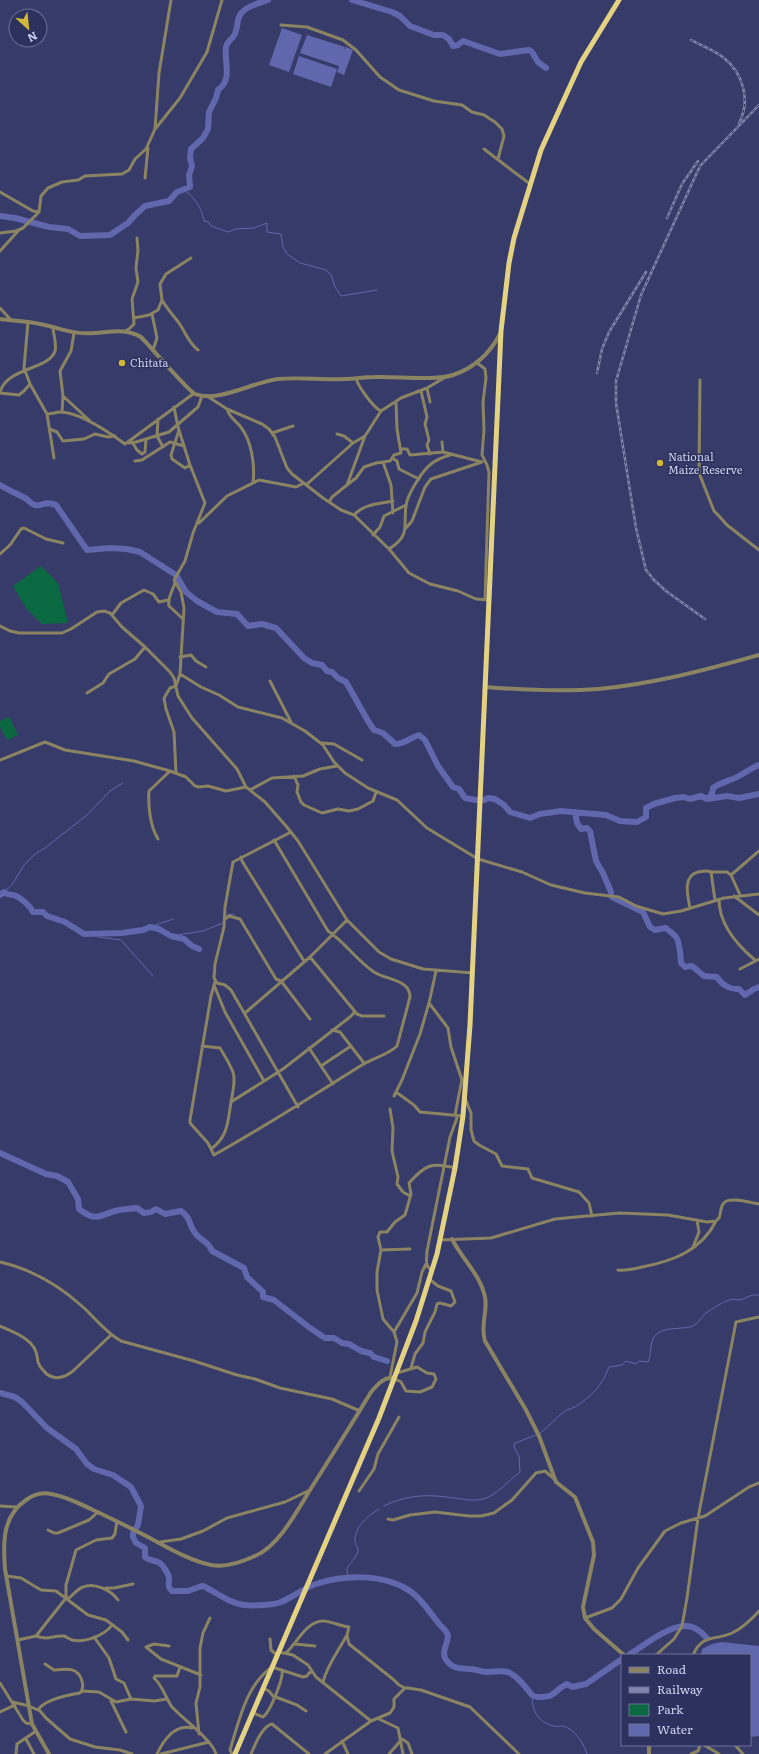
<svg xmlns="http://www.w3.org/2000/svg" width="759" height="1754" font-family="Literata,serif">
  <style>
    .green { fill: #0a6941 }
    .water { fill: #6067ad }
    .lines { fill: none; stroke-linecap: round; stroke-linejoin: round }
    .stream { stroke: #6067ad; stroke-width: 1 }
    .river { stroke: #6067ad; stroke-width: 6 }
    .minor { stroke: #8b8462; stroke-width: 3 }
    .tertiary { stroke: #8b8462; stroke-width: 4 }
    .trunk { stroke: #e2d282; stroke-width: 5 }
    .rail-casing { stroke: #8185ab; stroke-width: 2.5 }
    .rail { stroke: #2d315e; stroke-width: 1; stroke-dasharray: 3; stroke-linecap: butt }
    .poi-dot { fill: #d0b736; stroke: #2d315e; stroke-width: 1.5 }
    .labels { text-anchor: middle; stroke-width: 3; stroke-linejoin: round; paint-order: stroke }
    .poi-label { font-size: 11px; fill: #ccd1ee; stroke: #2d315e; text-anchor: start }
  </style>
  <rect width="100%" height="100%" fill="#373b6a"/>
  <path class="green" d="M41,566L58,583L68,623L42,624L26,608L13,586Z
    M9,717L18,735L7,740L0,727V721Z"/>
  <path class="water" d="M282,28L302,35L289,72L269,65Z
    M307,35L345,47L344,51L346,47L353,50L344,75L337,72L341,60L339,66L300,53Z
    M299,56L337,69L331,87L293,74Z
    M722,1642L759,1646V1736L750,1737V1655H701L702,1649L712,1644Z"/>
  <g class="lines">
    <path class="stream" d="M184,190C196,199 201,207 204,221L209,222L211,226L228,232L236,229L254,228L267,223V232L281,234L283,247L287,254L300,263L326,270L331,275L335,287L341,296L377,290
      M4,892L12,885L24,865L35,854L45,848L87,815L110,791L123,783
      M227,915L234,914
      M150,927L173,919
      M93,933L98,937L121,940L153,976
      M171,936L203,931L223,923
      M540,1433C548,1428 555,1418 564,1412C567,1409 571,1409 575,1407C592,1395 601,1388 609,1367L622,1365L626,1361L636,1364L639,1361L648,1362C652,1354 649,1343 655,1336C662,1326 682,1330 693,1326C699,1323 701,1317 706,1313C713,1308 724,1301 733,1299C735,1299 737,1300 739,1300C747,1299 748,1294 759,1295
      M384,1506C403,1496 425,1494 446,1497C458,1498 471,1502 483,1499C496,1496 509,1480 520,1472L519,1456L514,1447L515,1443L536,1435
      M348,1579L347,1568C350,1563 356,1558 358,1552C359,1548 355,1545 355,1540C355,1526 368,1516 379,1509
      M532,1696C532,1710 538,1723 554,1726C557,1727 560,1726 563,1726C575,1729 584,1744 587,1754"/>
    <path class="river" d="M352,0L392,12L400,16L410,26L434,35H443L449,39L453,46L458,45L463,41L500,54L529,50L532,52L538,62L546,68
      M0,216L15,218L49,227L68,229L80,236L110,235L128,223L135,215L145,206L169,201L177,192L190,187L189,175L192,166L190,158L191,149L203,138L208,129L209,112L216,98L218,90C233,79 224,63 226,47C227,41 232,40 235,34C237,29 237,25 238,20C241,7 257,4 268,0
      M0,485C8,490 17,494 25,498C29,500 30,504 35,505C44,507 43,500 56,505L87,550L110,548L127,549L140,552L176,575L186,592L197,601L217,612L237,614L248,626L262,624L276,628L304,658L312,663L322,665L327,671L332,672L338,678L346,682L368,721L374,730L383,733L395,744C406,744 409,738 419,735L425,740L438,766L453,787L459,789L465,798L476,800
      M707,799L712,794L713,788C721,782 730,781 739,776C746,772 752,768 759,765
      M484,800L488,798L495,799L504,805L510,812L530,818L540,814L561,811L606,815L620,821L637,822L646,817V808L654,804L675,798L684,797L690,799L701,796L707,799L727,796L739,798L759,794
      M575,812L577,823L581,829L587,828L590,831L596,861L603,873L611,892
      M0,895L4,892C8,896 12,894 16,896C21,898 31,907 33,912H43L47,916L65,922L84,934L122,933L143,930L150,927L159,929L171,936L184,939L192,946L199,949
      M612,897L643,912L650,927L655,930L666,928C669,931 674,934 676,937C679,940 681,958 681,963L685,967L692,966L704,976L717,977C721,984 730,990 739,989L745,995L754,989L759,987
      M0,1153L46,1174L57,1176L68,1182L78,1199L79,1209C96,1222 98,1216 115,1211C122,1209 130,1209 137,1208L144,1213L151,1212L156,1209L165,1214L181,1211C190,1216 189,1225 195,1233C200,1241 208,1240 212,1251L244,1268L247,1277L263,1292V1297L274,1300L310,1328L325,1338H334L342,1343L349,1344L361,1351L370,1353L374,1357L387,1361
      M0,1393L15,1397L22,1402L47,1428L76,1449L87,1464L94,1469L113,1475L131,1487L141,1506L138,1525L133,1533V1537L136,1543L145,1548V1557C150,1562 157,1559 162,1565C164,1567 168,1574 169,1577C170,1582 166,1586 172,1591H188L199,1587L203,1586C216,1592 230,1604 245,1605C252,1606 274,1605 281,1602C293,1597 304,1588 316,1584C345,1574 385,1574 410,1591C425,1601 432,1618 445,1630L448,1635C448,1644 440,1653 447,1661C454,1670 462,1668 472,1669C477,1670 482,1672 487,1672C495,1672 500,1670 508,1672C519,1677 525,1687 532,1695C533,1696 537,1697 538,1697C558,1697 552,1691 567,1684L572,1687L586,1684L622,1659
      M629,1655C643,1646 669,1625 686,1626C695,1626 701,1632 707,1638"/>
    <path class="minor" d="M281,25L307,27L343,40L356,50L380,77L399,90L434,101L462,105L472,112L484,115L495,122L502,129L504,136L498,159
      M156,128L180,98L207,52L222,0
      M484,149L530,184
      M145,178L148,148
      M0,192L33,211L39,212
      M0,233L16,231L23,228L39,212L41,196L48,188L62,182L78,180L85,176L122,174L129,170L135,159L146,149L155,129L159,73L171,0
      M0,251L19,230
      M162,300C167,309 173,315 179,323C186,333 188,342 198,350
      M0,308L11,320
      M152,314L157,338L153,350
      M134,318L149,315L158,310L162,300L160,284L166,274L191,258
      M28,322L24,368L30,384L47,414C52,414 56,412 60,412C80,412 110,433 125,444L193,394
      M125,331L129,329L134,324L132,299L138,282L136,268L138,250L137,238
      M476,362L485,369L486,378L483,402L484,430L482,455L487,465L489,472L485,600
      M356,378C358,387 374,408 381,411
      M700,380L699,473L714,511L719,516L727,525L759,550
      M427,388L430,402
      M421,391L427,417L425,424L429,440L427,445L430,454
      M0,392C7,367 49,370 55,351C57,345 53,333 53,327
      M0,393L19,395L24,391L30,384
      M63,396L90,421
      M207,396L227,409L262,424L269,429L275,437L287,468L292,474L323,498L341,510L354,515L389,549L409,573L430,584L458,591L476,599L489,600
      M174,407L178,427L190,465L205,503L193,533L185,561L174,580L181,592L184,608L180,674L176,686L170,688L164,698L166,709L174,732L176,773
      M227,409C229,417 235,420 240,426C252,441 255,465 253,483
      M62,412L63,396L60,371L71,351L74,333
      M47,414L54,458
      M158,419L157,436L163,447
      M50,429L57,432L63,441L84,439L95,434L108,437L115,436
      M179,430L171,455L172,459L185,468L190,465
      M272,433L293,426
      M337,434L344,436L353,443
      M132,442L137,450L142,454L145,452L146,439
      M442,442L443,452
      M129,443L136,442L169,432L198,407L202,396
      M401,449H407L410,455L443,452L482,462
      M392,458L397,461L399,469L419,479
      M135,461L142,460L170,442L184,446
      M383,462L391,485L393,513
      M306,485L353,443L365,436L381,411L401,398L427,388L444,378
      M347,485L356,478L364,467L376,463L390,461L394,455L401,453L397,429L396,401
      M329,502L332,497L347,485L365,436
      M354,515C364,504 378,504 393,501
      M199,523L227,496L259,480L296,487L304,483
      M406,528L412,521L425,487L431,479L482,462
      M373,535L380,527L384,516L406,505
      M389,549C411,535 403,527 406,506C407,495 422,471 431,464C436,460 443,457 450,455
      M0,554L10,545L21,529L24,528L46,539L63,543
      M175,582C173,592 167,596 169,606L182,618
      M112,615L121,603L144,590L153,594L159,602L168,600
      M0,626L10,631L19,633H62L71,629L97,612L104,611L110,613L122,627L145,647L170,672L174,678L178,696L192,718L237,769L246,787L265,802L286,826L298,841L347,920L379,952L391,959L423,969L473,973
      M180,657L191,655L196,661L206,667
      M180,674L201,687L219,695L238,707L282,718L305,731L323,745L334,762L345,773L368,788L397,800L427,828L478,859L522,872L551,885L585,893L619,897L636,906L663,914L681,911L724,898L759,894
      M270,681L291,722
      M87,693L103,683L109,674L135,659L145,647
      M322,743L334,744L362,760
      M0,760L45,742L65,750L134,761L170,771L186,777L195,786L199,787L208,786L226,791L246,787
      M294,776L298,785L297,792L301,802L304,805L322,813L338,809L349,811L358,809L373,801L376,792
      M250,790L272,778L303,776L320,769L337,766
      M291,832L233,862L225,907L224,927L215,964L214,978L217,983L225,985L231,990L298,1107
      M158,839C150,826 148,806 149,791L170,771
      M274,840L328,931C345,942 357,961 374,972C386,980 410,979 410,997L397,1046C388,1055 373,1058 362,1065C312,1096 266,1126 214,1155L211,1149C228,1137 228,1121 231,1102L283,1069L350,1017L354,1013V1010
      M241,857L242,861L304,961
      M711,872H727L731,875
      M740,895L731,875L759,851
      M734,896L759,915
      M719,899C719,924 737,945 755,960
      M690,908C688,897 682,876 698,872C703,871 706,870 711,872L715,900
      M225,919L229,916L240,919L276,979L281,981L310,1019
      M310,957L357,1014L362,1016H384
      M740,969L759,959
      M214,985L225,1012L264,1081
      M429,1003L448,1028L451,1047L462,1080
      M245,1013L310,957L347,920
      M332,1030L340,1032L364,1063
      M202,1046L220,1048C235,1073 237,1073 231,1102
      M309,1048L333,1084
      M321,1066L351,1046
      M396,1092L414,1105L420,1112L463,1116
      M394,1096L402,1080L420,1034L429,1003L436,971
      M465,1098L471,1113V1130L474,1141L479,1145L496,1154L502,1166L528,1169L532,1178L579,1192L589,1203L592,1216
      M390,1109L393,1128L392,1151L398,1177L397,1184L403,1192L410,1196
      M211,1149L208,1143L190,1123V1120L211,996L215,982
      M440,1240L491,1238L555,1219L619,1213L668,1215L707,1222L716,1221L719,1218C721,1214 720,1206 724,1203C729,1196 751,1203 759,1204
      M693,1247L699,1232L697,1220
      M381,1250L410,1249
      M0,1262C31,1269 60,1286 84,1308C95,1318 106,1333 121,1341L194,1361L237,1375L255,1379L280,1388L332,1399L360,1411
      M432,1270C424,1267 427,1258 427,1251L450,1137L457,1118L455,1115L462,1079
      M618,1270C626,1271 634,1269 642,1267C673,1261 701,1251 716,1221
      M0,1326C11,1331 25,1336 32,1345C37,1350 37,1356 38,1362C39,1366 41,1368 43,1370C51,1381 63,1379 73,1371L111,1335
      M394,1332L417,1293L422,1272L426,1264
      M411,1368L415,1354L423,1343L425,1332L435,1312L437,1304L440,1303L451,1306L455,1302L451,1291L438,1286L429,1279
      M390,1377L397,1342L394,1332L383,1319L377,1290V1272L381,1250L378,1237L380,1232H387L395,1222L405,1215L411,1194L409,1183C425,1165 431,1162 455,1168
      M395,1379L401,1382L406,1391L420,1392L432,1387L436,1379L434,1374L427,1373L417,1367L397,1373
      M359,1491L374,1469L378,1454L399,1417
      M0,1506L17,1507
      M388,1519L393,1520L410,1515L435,1512L469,1516H481L494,1513L512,1500L536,1473L545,1471L553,1478
      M48,1530L54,1533H58L89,1520L98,1512
      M160,1542L181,1539L203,1531L227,1518L285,1502L308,1491
      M7,1576L21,1578L41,1590L56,1591L88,1615L106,1620L122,1632L128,1640
      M106,1588H114L133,1584
      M68,1599C73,1595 77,1589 83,1587C94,1582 111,1590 118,1600
      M585,1618L612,1608L621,1599L638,1568L665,1531L681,1523L705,1516L749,1487L759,1483
      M36,1636C50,1641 52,1635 64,1636C67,1637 69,1639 72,1640C85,1643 105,1635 112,1625
      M94,1637L109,1658L116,1679L124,1683L131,1699
      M270,1639L271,1650L277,1655
      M18,1640L36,1636L66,1598V1585L76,1550L96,1540L112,1538L115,1534L117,1521
      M295,1644L315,1646
      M146,1647L161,1659L201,1675
      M146,1647L154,1644L169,1646
      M279,1652L293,1655L308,1665L316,1677L371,1721
      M286,1653C297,1643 307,1620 324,1621C333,1622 340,1626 349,1627L347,1635L349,1644L394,1680L399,1685L405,1688
      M656,1655L674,1639L682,1626L687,1598L698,1518L736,1322L759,1317
      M693,1655C703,1633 715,1641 732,1633C743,1628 751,1620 759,1611
      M180,1667L177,1676H155L154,1678C163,1686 165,1697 172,1707C183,1719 213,1741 216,1754
      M323,1682C327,1665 339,1650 347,1635
      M0,1683L23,1720L26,1723L32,1724
      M263,1688L269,1691L273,1696L297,1705L306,1711
      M82,1691L99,1692L116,1702L131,1699L154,1701L167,1699
      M111,1701L126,1732
      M13,1702L29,1706L40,1711L46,1718L70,1739L95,1747L120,1750L132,1754
      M38,1710C44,1700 68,1695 80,1693C83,1690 83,1685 82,1681C78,1666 65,1669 54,1670L45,1664
      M0,1712L15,1705
      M253,1713L263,1717C270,1712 284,1678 282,1670
      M379,1719L398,1728L403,1754
      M199,1734L196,1703L200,1687V1648L203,1633L210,1618
      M26,1739L34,1754
      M402,1739L408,1743L412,1754
      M342,1741L348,1754
      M704,1745L719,1754
      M735,1745L743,1754
      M16,1754L17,1744L36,1731
      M157,1754C163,1741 175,1723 192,1728
      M161,1754L209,1742
      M232,1754L230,1750C239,1721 246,1685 272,1667L303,1677L307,1676L309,1673L312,1672
      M251,1754C255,1745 262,1726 272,1724L309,1754
      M325,1754L371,1721L390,1713L394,1707V1699L405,1688H408L421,1690L470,1707L519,1754
      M389,1754L402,1739
      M691,1754L698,1751L700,1745"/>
    <path class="tertiary" d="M0,319C13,321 27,321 40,324C61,328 73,335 95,333C111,332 126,328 141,337C150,346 188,391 195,394C218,403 253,382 278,379C300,377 322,380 344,379C354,379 365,377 375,377C395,376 436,381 453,375C474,368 490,353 500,334
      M485,687C523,690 560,692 598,689C653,684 706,670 759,655
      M452,1239C462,1259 480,1274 485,1297C488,1311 480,1326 485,1341L526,1410L539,1436L556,1482L575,1497L593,1542L594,1555L583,1607L585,1618L594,1629L624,1655
      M649,1745V1754
      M49,1754L32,1724L5,1569C3,1544 2,1516 26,1500C33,1495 42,1492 51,1494C65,1496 78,1503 91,1509C108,1517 125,1525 142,1534C164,1545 187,1560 211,1565C226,1568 242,1562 255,1556C281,1545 300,1505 315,1482C334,1452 353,1422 371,1392C377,1385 385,1375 395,1379"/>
    <path class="trunk" d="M235,1754L379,1418L416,1321L437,1254L455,1168L463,1116L470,1025L501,331L509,263L514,238L541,150L581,62L619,0"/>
    <defs>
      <path id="rail" d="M691,40C702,46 715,50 724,58C743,73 751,101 739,123
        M667,218L682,184L698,161
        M597,373L602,349L609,332L646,272
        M705,619L666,591L654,580L646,570L636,528L616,403V381L641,295L700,166L759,105"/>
    </defs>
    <use href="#rail" class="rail-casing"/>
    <use href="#rail" class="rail"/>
  </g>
  <g class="poi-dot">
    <circle cx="122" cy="363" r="4"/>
    <circle cx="660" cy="463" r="4"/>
  </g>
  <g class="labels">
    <g class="poi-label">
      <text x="130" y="367">Chitata</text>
      <text x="668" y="461">National<tspan x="668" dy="13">Maize Reserve</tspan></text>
    </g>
  </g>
  <rect x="621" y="1654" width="130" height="92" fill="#2d315e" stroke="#6d7198"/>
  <rect x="629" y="1667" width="20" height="6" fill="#8b8462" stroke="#6d7198"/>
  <text x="657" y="1674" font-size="12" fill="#ccd1ee">Road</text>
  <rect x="629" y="1687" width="20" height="6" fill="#8185ab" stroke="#6d7198"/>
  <text x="657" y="1694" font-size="12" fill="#ccd1ee">Railway</text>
  <rect x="629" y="1704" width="20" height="12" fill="#0a6941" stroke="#6d7198"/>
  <text x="657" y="1714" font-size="12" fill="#ccd1ee">Park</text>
  <rect x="629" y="1724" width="20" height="12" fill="#6067ad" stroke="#6d7198"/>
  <text x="657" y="1734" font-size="12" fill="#ccd1ee">Water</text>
  <g transform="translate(28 28) rotate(153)"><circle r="19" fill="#2d315e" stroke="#6d7198"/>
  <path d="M0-3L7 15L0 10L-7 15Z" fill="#d0b736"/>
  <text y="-6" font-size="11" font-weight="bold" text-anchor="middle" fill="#ccd1ee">N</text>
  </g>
</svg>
